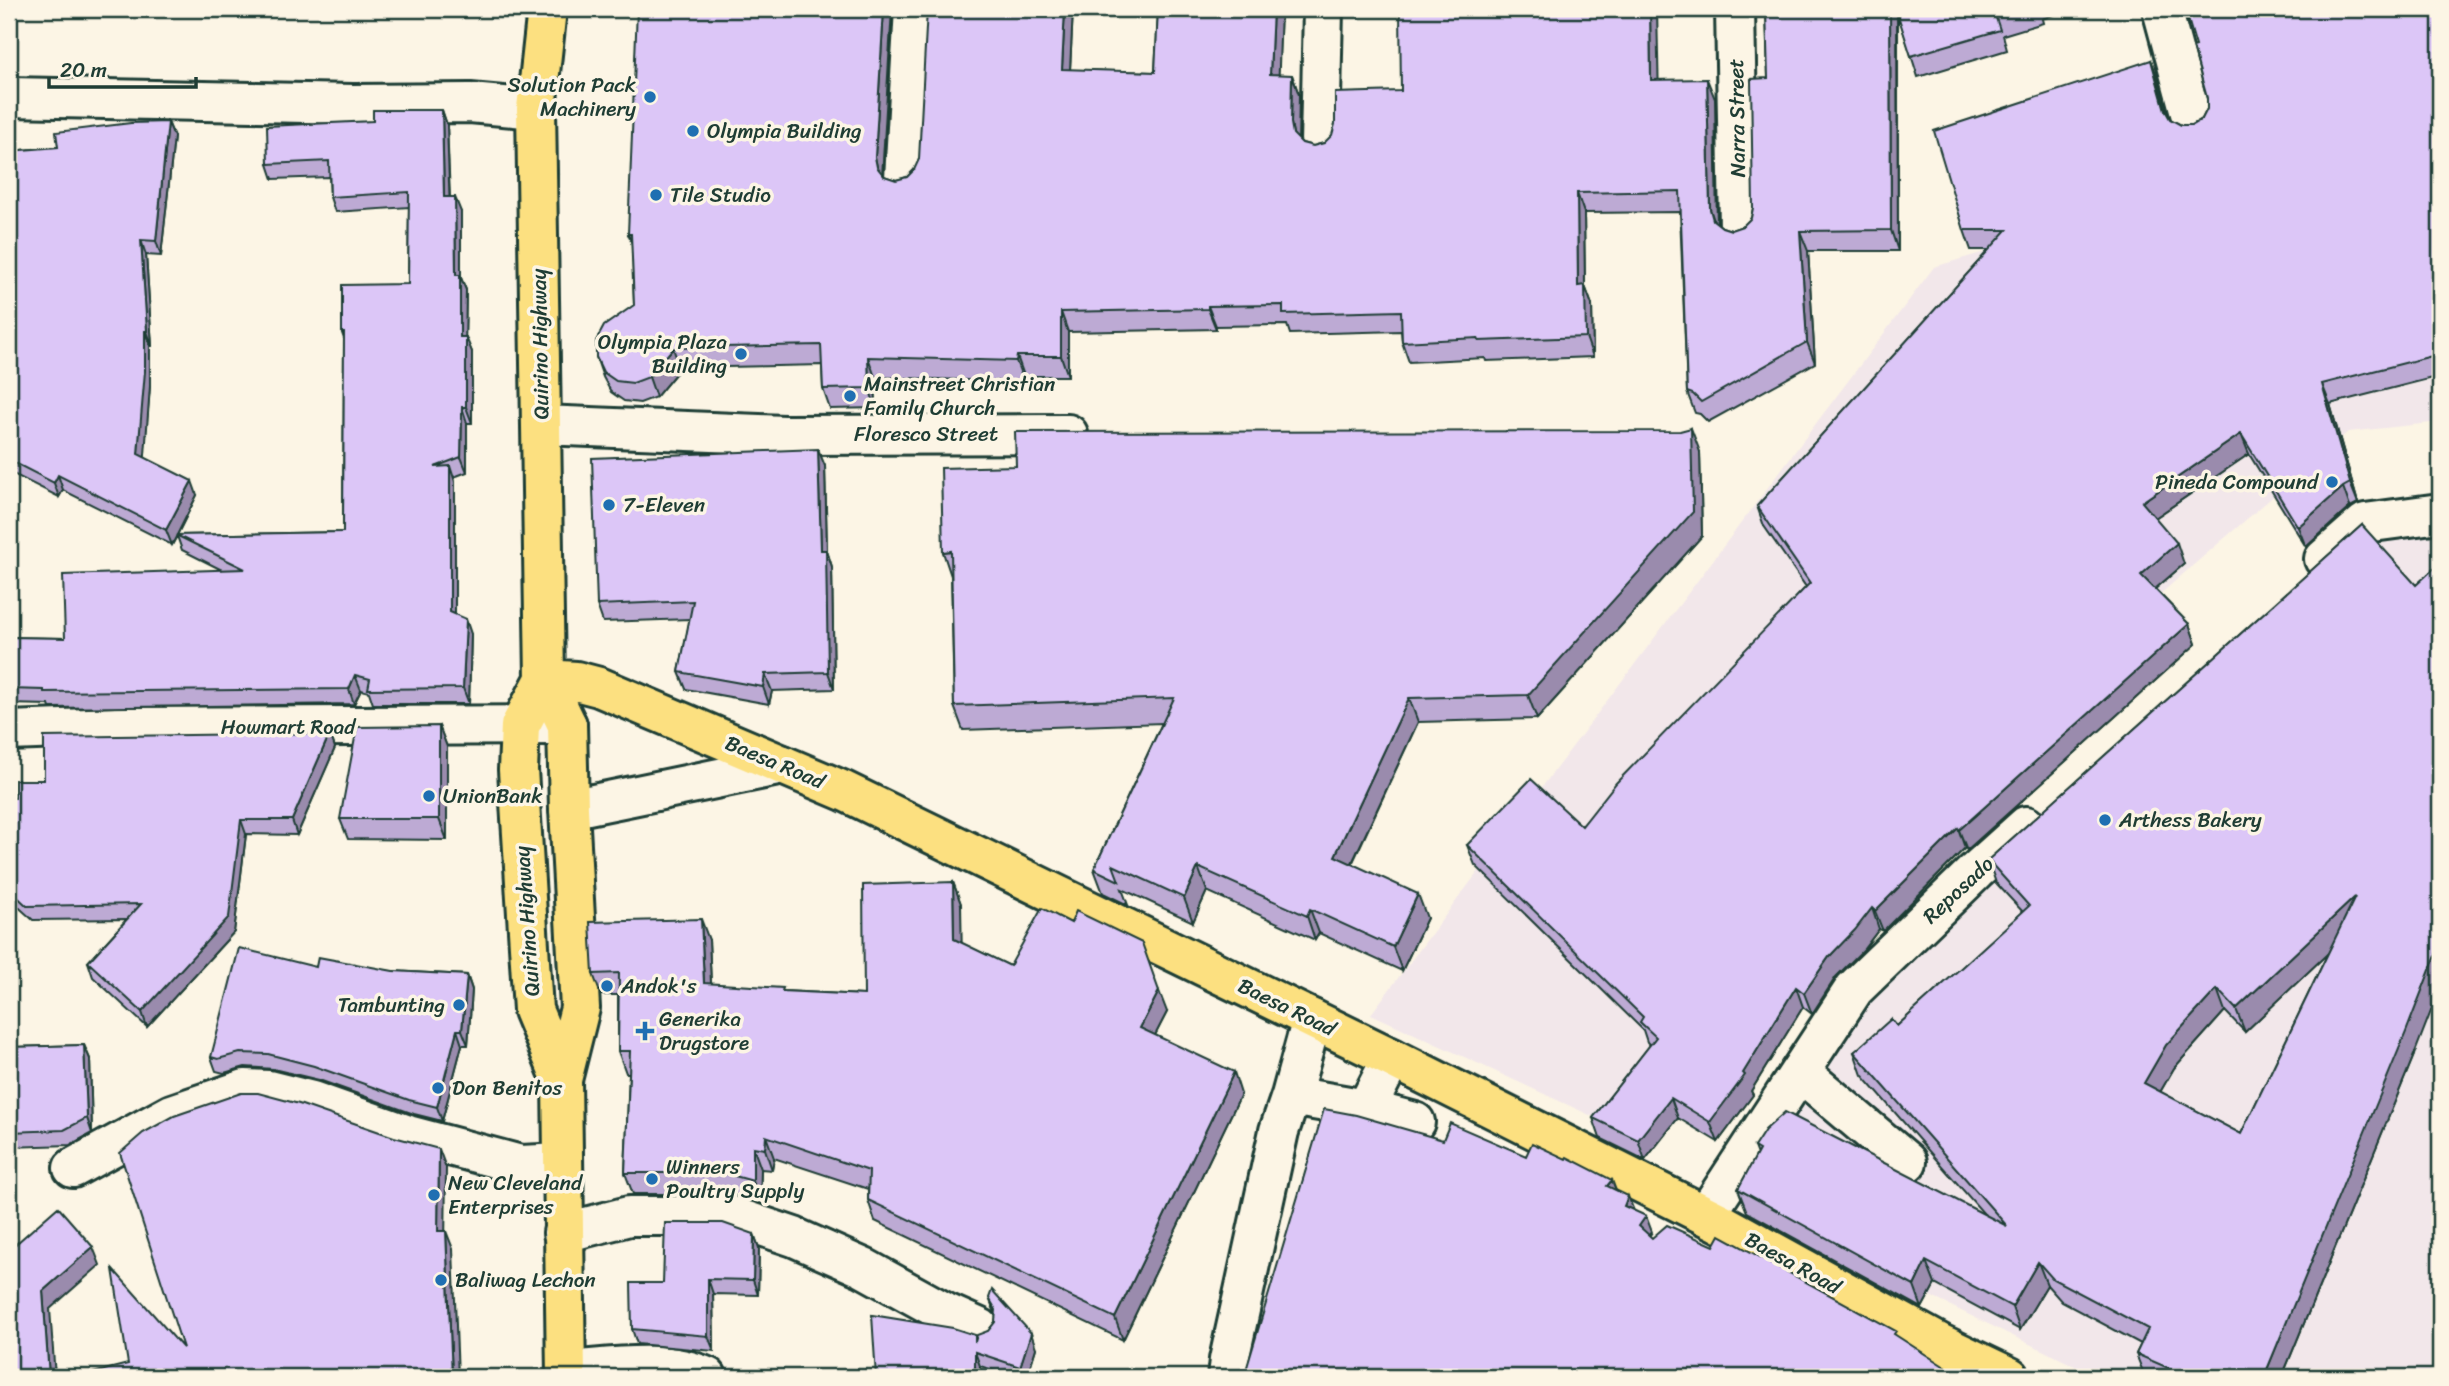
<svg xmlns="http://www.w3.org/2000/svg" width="2449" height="1386" font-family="Sriracha,sans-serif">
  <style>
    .built { fill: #f2e7ea }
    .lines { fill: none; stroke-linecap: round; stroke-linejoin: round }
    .minor-casing { stroke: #1f3d34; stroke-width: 44 }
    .major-casing { stroke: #1f3d34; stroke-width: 44 }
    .minor { stroke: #fcf5e5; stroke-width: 38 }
    .major { stroke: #fce080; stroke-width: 38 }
    .wall { fill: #bdaad4; stroke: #1f3d34; stroke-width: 2; fill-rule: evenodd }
    .shaded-wall { fill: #9a8bad; stroke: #1f3d34; stroke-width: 2 }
    .building { fill: #dcc6f7; stroke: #1f3d34; stroke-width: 2; fill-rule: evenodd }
    .poi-dot { fill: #1f6fb2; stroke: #fcf5e5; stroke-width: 2.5 }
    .labels { text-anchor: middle; stroke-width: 7; stroke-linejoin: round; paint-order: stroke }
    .poi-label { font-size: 21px; fill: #1f3d34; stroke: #fcf5e5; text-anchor: start }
    .street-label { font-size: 21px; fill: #1f3d34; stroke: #fcf5e5 }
  </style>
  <rect width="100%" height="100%" fill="#fcf5e5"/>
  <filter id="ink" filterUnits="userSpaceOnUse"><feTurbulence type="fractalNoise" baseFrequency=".0143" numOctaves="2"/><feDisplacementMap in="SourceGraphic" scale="14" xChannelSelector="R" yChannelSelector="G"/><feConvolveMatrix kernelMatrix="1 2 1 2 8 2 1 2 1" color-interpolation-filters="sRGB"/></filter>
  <g filter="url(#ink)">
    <path class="built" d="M2440,9V422L2348,432L2198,561L1818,894L1633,1135L1371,1014L1934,267L2397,130Z
      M2440,521V1377H2098L1928,1295L1732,1189L1861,996L2369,531Z"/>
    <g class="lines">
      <defs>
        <path id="minor" d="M1735,9L1739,228
          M2162,9L2193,124
          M9,97L353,104L470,103L536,109
          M1320,144L1323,9
          M904,178L914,9
          M542,425L784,435L1068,434
          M2324,559L2365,523L2440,513
          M9,731L116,727L567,725
          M569,809L783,765
          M1811,1081L1907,1162
          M1291,1096L1312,1019
          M1366,1109L1392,1058
          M73,1168L172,1114L245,1089L268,1090L312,1101L408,1135L521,1165L562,1163
          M1706,1215L1854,989L1976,871L2026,826
          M563,1233L629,1216H732L794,1237L864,1268L944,1312L980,1328
          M566,1371C611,1368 664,1358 707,1377
          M1227,1377L1229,1360L1279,1131L1291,1096L1366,1109L1415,1122"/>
        <path id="major" d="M547,9L536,109L545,679L567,725L569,809L580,1008L562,1080L566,1377
          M545,679L576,681L599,687L844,791L1392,1058L1719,1222L1941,1344L2010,1377
          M545,679L520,726L518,770L533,1010L562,1080"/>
      </defs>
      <use href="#minor" class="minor-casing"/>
      <use href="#major" class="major-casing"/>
      <use href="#minor" class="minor"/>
      <use href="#major" class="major"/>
    </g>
    <path class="wall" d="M892,9L882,174L884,176L896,180L907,177L914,170L1073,9L1070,70L1155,72L1158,12L1086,9H1281L1278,75H1292L1299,95L1298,139L1302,143L1313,146L1324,143L1401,91L1658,80L1715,99L1717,223L1722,227L1731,230L1743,226L1751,218L1753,208L1768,78L1766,9H2070L2042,19L2043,23L2003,35L2007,50L1918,77L1898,14V251H1808L1815,363L1708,422L1700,414L1695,413L1687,392L1680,212L1584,213L1585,286L1592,305L1593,357L1486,361L1485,358L1409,362L1402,342L1401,331L1290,334L1287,325L1216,326V329L1068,332V376H1024V382L875,377L876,408L830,409L823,389L822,365L680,368L656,397L640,403L624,401L611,392L603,377L596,357L634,305L632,244L628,234Z
      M2440,9V376L2330,404L2358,503L2350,507L2306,547L2249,454L2155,518L2184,564L2155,589L2189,624L2196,644L1967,850L1965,848L1883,931L1879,929L1863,950L1836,977L1812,1014L1803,1007L1751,1091L1753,1095L1718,1142L1678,1118L1645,1160L1600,1138L1593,1118L1650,1045L1647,1042L1643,1030L1475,865L1467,845L1582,826L1806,587L1764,526L1757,506L1989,250H1971L1964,230L2151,60L2159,81L2170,119L2181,125H2192L2202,119L2207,109V98L2196,46Z
      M442,110L447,125L450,197L461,212V278L466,290L465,337L472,352V423H467V472L454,477L455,482V614L471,634L469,704H373L369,692L361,690L354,704L50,708L49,705L9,704V637L65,638L222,570L182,550L177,536L172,545L63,490L59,497L9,472V151L58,147L168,122L174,137L161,256L146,255L152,346H150V386L144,457L197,495L177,535L343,532L344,339L342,333L408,284L409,207L335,212L330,197L329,177L273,179L268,164L373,121Z
      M1700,452L1702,536L1537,719L1418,722L1352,864L1427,918L1402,971L1319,933L1315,940L1207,891L1193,922L1122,889L1128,905L1103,893L1094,869L1162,723L963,730L954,706L951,576L943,552Z
      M825,466L827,551L832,567L834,689L772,691L769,704L686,689L679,672L690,619L603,622L597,605Z
      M2362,525L2414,1055L2282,1377H2145L2136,1354L2141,1344L2062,1302L2047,1285L2020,1330L1935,1284L1922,1308L1747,1212L1738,1189L1757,1155L1754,1147L1985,1215L1862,1075L1854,1052L1897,1026L2023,912L1996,883L1988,860ZM2328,953L2241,1134L2160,1092L2174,1068L2225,1011L2245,1032Z
      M439,726L447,747V840L348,839L340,819Z
      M330,733L335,748L297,835L246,834L234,932L147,1027L93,977L88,962L127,919L33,920L13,902L11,1047L84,1045L90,1059L92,1133L70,1145L9,1147V798H15L44,780Z
      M953,882L961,904V943L1010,966L1167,1012L1155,1035L1241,1094L1123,1340L875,1221L868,1200V1189L774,1158L772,1170L761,1169L760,1203L732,1194H633L625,1173L629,1073H626L618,1051V995H601L593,974L709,940L711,984L784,991L864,995Z
      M316,967L467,975L472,990L468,1045H462L442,1121L414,1114L319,1080L273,1069L245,1067L224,1073L216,1071L211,1057Z
      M754,1234L759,1248L758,1295L713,1294L714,1351L637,1344L632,1329L663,1283Z
      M989,1298L1036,1348L1027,1377H1013L980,1366V1377H876L976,1338L988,1331L995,1322L996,1315Z"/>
    <path class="shaded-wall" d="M884,9H892L882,177L877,167L875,157Z
      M1065,9H1073L1069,90L1062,69Z
      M1273,9H1281L1278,94L1270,74Z
      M1650,9H1657L1659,100L1651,80Z
      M1890,9H1897L1898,251L1891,230Z
      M2151,60L2159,81L2172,130L2165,110Z
      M1292,75L1299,95L1298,144L1293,134L1291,123Z
      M1707,79L1715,99L1717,229L1710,209Z
      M442,110L447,125L450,212L444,197Z
      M168,122L174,137L161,256L156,241Z
      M1577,193L1584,213L1585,286L1592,305L1593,357L1586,337L1578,286Z
      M455,197L461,212V278L466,290L465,352L460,337L456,275Z
      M1800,231L1808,251L1815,363L1807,342Z
      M141,240L146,255L152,346L147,331Z
      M1208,306L1216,326V329L1208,309Z
      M1061,312L1068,332V376L1061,356Z
      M145,331L150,346V386L144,469L138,454Z
      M466,337L472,352V423L466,407Z
      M673,348L680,368L656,397L649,377Z
      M1017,356L1024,376V382L1016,361Z
      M868,357L875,377L876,408L869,388Z
      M2322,384L2330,404L2358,503L2350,483Z
      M462,407L467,423V472L461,457Z
      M1691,428L1700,452L1702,536L1537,719L1528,695Z
      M2241,434L2249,454L2149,522L2142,502Z
      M818,449L825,466L827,551L832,567L834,689L828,672L821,550Z
      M450,466L455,482V627L450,612Z
      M58,475L63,490L59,497L54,483Z
      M192,481L197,495L172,545L166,530Z
      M2343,487L2350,507L2306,547L2298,527Z
      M2177,543L2184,564L2148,595L2141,575Z
      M466,619L471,634L469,704L463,688Z
      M2189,624L2196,644L1967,850L1959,830Z
      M765,674L772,691L769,704L763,687Z
      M355,675L361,690L354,704L349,689Z
      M1409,698L1418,722L1344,880L1335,856Z
      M439,726L447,747V840L439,819Z
      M330,733L335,748L297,835L292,820Z
      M241,820L246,834L234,932L147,1027L142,1012Z
      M1958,828L1965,848L1883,931L1875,911Z
      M1198,867L1207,891L1193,922L1184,898Z
      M953,882L961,904L962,961L954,939Z
      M9,890L13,902L10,1068L9,1064Z
      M1418,894L1427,918L1402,971L1393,947Z
      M2355,897L2364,919L2245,1032L2236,1009Z
      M1872,908L1879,929L1863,950L1836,977L1812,1014L1804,993L1829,957Z
      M1310,909L1319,933L1315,940L1307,916Z
      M701,919L709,940L712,1005L704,983Z
      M2440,944V988L2414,1055L2282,1377H2264Z
      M467,975L472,990L468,1045L462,1030Z
      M1796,987L1803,1007L1751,1091L1753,1095L1718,1142L1710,1122L1743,1073Z
      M2217,989L2225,1011L2174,1068L2152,1106L2144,1083L2166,1045Z
      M1159,991L1167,1012L1148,1049L1140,1028Z
      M457,1030L462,1045L442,1121L437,1107Z
      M84,1045L90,1059L92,1133L87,1118Z
      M1234,1072L1241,1094L1123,1340L1115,1318Z
      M1671,1098L1678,1118L1645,1160L1638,1140Z
      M766,1136L774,1158L772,1170L765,1149Z
      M753,1147L761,1169L760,1203L753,1181Z
      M439,1149L446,1168L445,1250L438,1231Z
      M1612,1180L1618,1196L1607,1186Z
      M1628,1196L1634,1211L1624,1206Z
      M1646,1216L1652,1232L1645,1242L1639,1226Z
      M446,1231L453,1249L458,1377H452Z
      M754,1234L759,1248L758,1295L753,1280Z
      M93,1247L100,1265L50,1309L55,1377H49L43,1291Z
      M1926,1261L1935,1284L1922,1308L1914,1286Z
      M2038,1262L2047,1285L2020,1330L2012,1307Z
      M708,1279L713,1294L714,1351L708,1336Z
      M1031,1333L1036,1348L1027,1377H1024L1020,1367Z
      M975,1352L980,1366V1377H975Z
      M1945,1367L1949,1377H1939Z"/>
    <path class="building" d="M637,9H884L875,157L877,167L884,176L896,180L907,177L914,170L919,159L927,9H1065L1062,69L1155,72L1158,9H1273L1270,74L1292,75L1291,123L1293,134L1302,143L1313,146L1324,143L1332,135L1335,124V93L1401,91L1400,9H1650L1651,80L1707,79L1710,209L1713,220L1722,227L1731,230L1743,226L1751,218L1753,208L1751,79L1768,78L1766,9H1890L1891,230L1800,231L1807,342L1701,402L1693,394L1687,392L1680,191L1577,193L1578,286L1585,285L1586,337L1479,341L1478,338L1402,342L1401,311L1283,314V305L1208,306V309L1061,312V356H1017L1016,361L868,357L869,388L823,389L821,345L673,348L649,377L633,383L616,381L603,372L596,357V341L604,326L634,305L631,234H628Z
      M1896,9H2016L1995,15L2000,30L1911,56Z
      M2185,9H2440V354L2322,384L2350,483L2343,487L2298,527L2241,434L2142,502L2177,543L2141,575L2189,624L1959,830L1958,828L1875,911L1872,908L1855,930L1829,957L1804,993L1796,987L1743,1073L1745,1075L1710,1122L1671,1098L1638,1140L1593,1118L1656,1037L1640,1022L1643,1017L1467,845L1531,779L1582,826L1616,783L1810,583L1757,506L2007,230H1964L1934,131L2151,60L2165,110L2170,119L2181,125H2192L2202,119L2207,109V98L2193,47L2196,46Z
      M373,110H442L444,197H455L456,275H460V337H466V407H462L461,457L435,467L450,466V612L466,619L463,688L368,689L370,679L355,675L349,689L44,692V690L9,689V637L65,638L63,575L245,569L176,535L343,532L344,333H342V285L408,284L409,192L330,197L329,161L268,164L267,126L373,121Z
      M168,122L156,241L141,240L147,331H145V371L138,454L192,481L166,530L58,475L54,483L9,460V151L58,147L56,132L131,123Z
      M1691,428L1693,512L1528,695L1409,698L1335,856L1418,894L1393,947L1310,909L1307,916L1198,867L1184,898L1113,865L1119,881L1094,869L1174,698L954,706L951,551L943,552L941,468L1016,466L1015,432L1680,431Z
      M818,449L821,550H826L828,672L765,674L763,687L679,672L693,601L597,605L592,458Z
      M2362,525L2416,585L2440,563V944L2406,1032L2264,1377H2189L2136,1354L2148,1329L2053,1279L2038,1262L2012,1307L1926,1261L1914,1286L1738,1189L1759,1150L1754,1147L1765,1130L1785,1112L2007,1226L1854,1052L1891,1019L1897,1026L2029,906L1988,860ZM2355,897L2241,1134L2144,1083L2166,1045L2217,989L2236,1009Z
      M439,726V819H340L357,727Z
      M330,733L292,820H241L229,917L142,1012L88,962L141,904L27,906L9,889V798H15V780H44V737Z
      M953,882L954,939L1010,966L1042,908L1071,923L1076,911L1142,943L1159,991L1140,1028L1234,1072L1115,1318L868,1200L869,1171L766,1136L765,1149L753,1147V1181L724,1173H625L630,1051H618L619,973L593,974L590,922L701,919L704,983L783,988L782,991L864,995L863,885Z
      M239,948L316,967L318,957L393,971L467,975L462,1030H457L437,1107L409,1100L314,1066L268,1054L240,1053L218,1059L211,1057Z
      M84,1045L87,1118L64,1130L9,1132V1050L11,1047Z
      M241,1093H258L299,1104L394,1137L439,1149L438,1231H446L452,1377H77L128,1364L113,1269L183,1348L120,1153L143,1133L174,1116Z
      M1324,1109L1356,1115L1443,1140L1450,1123L1526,1156L1532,1143L1566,1159L1567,1157L1612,1180L1607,1186L1628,1196L1624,1206L1646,1216L1639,1226L1652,1238L1667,1225L1714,1246L1720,1235L1896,1331L1894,1334L1945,1367L1939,1377H1244Z
      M58,1207L93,1247L43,1291L49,1377H9V1250Z
      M665,1223H723L754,1234L753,1280L708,1279V1336L632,1329L631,1283H663Z
      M992,1290L1031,1333L1020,1367L975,1352V1377H876L872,1315L953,1328L975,1335V1342L977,1335L988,1331L995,1322L996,1310L989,1298Z"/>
  </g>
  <g class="poi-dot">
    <circle cx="650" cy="97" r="7"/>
    <circle cx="693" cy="131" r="7"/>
    <circle cx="656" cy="195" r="7"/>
    <circle cx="741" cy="354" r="7"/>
    <circle cx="850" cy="396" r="7"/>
    <circle cx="2332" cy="482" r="7"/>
    <circle cx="609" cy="505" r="7"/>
    <circle cx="429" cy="796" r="7"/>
    <circle cx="2105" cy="820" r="7"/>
    <circle cx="607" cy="986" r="7"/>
    <circle cx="459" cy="1005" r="7"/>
    <path d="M641.5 1020.5h7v7h7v7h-7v7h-7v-7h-7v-7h7z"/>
    <circle cx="438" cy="1088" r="7"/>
    <circle cx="652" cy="1179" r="7"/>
    <circle cx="434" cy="1195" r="7"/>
    <circle cx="441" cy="1280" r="7"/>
  </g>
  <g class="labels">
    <g class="poi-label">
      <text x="636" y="92" text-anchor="end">Solution Pack<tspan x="636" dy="24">Machinery</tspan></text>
      <text x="707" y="138">Olympia Building</text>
      <text x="670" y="202">Tile Studio</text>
      <text x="727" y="349" text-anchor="end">Olympia Plaza<tspan x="727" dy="24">Building</tspan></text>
      <text x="864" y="391">Mainstreet Christian<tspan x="864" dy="24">Family Church</tspan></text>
      <text x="2318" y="489" text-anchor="end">Pineda Compound</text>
      <text x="623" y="512">7-Eleven</text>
      <text x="443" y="803">UnionBank</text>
      <text x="2119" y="827">Arthess Bakery</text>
      <text x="621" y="993">Andok's</text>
      <text x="445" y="1012" text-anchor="end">Tambunting</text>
      <text x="659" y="1026">Generika<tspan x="659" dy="24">Drugstore</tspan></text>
      <text x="452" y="1095">Don Benitos</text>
      <text x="666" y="1174">Winners<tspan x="666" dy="24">Poultry Supply</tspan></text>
      <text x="448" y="1190">New Cleveland<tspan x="448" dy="24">Enterprises</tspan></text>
      <text x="455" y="1287">Baliwag Lechon</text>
    </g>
    <g class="street-label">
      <text transform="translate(1737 118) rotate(-91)" y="7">Narra Street</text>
      <text transform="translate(540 344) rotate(-91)" y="7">Quirino Highway</text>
      <text x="926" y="441">Floresco Street</text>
      <text x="288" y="734">Howmart Road</text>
      <text transform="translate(775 762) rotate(23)" y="7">Baesa Road</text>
      <text transform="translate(1958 890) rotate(-43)" y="7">Reposado</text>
      <text transform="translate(527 921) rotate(-94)" y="7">Quirino Highway</text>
      <text transform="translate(1287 1007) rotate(26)" y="7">Baesa Road</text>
      <text transform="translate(1793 1263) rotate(29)" y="7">Baesa Road</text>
    </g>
  </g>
  <rect width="2449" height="1386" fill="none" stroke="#fcf5e5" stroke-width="35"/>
  <rect x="18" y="18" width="2414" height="1351" fill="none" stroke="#1f3d34" stroke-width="2.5" filter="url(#ink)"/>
  <path d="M49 77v10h147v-10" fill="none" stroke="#1f3d34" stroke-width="3.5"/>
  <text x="60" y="77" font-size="21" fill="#1f3d34" stroke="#fcf5e5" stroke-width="5" paint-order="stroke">20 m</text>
</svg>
